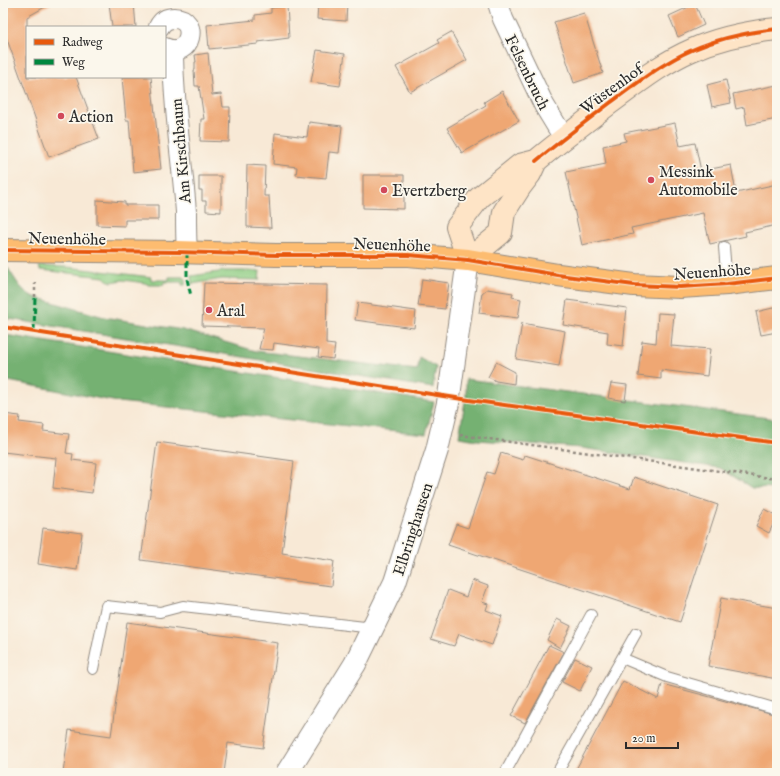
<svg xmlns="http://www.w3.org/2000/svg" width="780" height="776" font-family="'IM FELL English',serif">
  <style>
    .green { fill: #90ce85; stroke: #5e7c58 }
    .forest { fill: #74b172; stroke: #506e4e }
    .building { fill: #efa773 }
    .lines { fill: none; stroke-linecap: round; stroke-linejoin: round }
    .service-casing { stroke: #928a80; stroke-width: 12 }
    .minor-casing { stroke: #928a80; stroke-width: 22 }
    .tertiary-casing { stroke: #928a80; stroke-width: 24 }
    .secondary-casing { stroke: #928a80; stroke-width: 24 }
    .primary-casing { stroke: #928a80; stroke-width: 24 }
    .path { stroke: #928a80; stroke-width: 2.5; stroke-dasharray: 3 3; stroke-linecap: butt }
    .service { stroke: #fff; stroke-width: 10 }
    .minor { stroke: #fff; stroke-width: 20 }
    .tertiary { stroke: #fff; stroke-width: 22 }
    .secondary { stroke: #fee4c6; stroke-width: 22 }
    .primary { stroke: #fdbc70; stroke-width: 22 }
    .quiet { stroke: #00873e; stroke-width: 3; stroke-dasharray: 6 3; stroke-linecap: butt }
    .cycleway-casing { stroke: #fbf7ec; stroke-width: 6 }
    .cycleway { stroke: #e8590c; stroke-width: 4 }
    .poi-dot { fill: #d1495b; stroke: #fbf7ec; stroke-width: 1.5 }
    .labels { text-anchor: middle; stroke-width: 3.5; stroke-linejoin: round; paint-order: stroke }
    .street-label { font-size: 16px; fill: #2b2b2b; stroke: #fbf7ec }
    .poi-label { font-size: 16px; fill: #2b2b2b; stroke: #fbf7ec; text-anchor: start }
  </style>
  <rect width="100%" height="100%" fill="#fbf7ec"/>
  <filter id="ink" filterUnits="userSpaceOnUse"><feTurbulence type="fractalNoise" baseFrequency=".025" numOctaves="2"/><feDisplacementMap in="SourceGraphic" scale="8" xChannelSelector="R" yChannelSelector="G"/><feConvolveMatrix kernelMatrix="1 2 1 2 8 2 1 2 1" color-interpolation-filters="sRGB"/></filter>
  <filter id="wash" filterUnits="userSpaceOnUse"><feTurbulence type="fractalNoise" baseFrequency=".012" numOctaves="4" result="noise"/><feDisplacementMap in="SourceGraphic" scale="16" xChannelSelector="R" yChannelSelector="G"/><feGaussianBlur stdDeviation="0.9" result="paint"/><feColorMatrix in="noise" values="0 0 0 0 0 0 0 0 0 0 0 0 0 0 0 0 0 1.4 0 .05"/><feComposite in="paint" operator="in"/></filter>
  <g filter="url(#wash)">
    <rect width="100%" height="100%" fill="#f8e9d6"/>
    <path class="green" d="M39,266L67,267L151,277V280H169V277H183L186,279L185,285H182V282H164L163,285H149L145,283L123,280L112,282L107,280L104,277L40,270Z
      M225,271H260L259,280L222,279L192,284L191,276Z"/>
    <path class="forest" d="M3,268H8C15,279 22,293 35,297L104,317L183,330L256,351L417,370L419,357L436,367L433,388L3,318Z
      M3,335L11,336L434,402L426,434L118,402L3,380Z
      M466,379L777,419V489L752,488L720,468L581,448L477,440L459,437L466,395Z"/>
    <g id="blocks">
      <path class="building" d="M3,3H52L27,17V77H76L99,139L49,157L3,28Z
        M109,3H134L136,27H112Z
        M318,3H347L346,21L317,19Z
        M695,4L704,25L678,37L669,16Z
        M287,6L289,38L258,42V44L209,49L207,25L255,20V15L271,13V8Z
        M584,13L603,73L574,83L554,22Z
        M451,32L467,60L410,92L396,67L439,43L437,40Z
        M317,50L345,54L340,86L311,82Z
        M208,53L212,95L221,94L223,107H230L229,142L200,141L201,119H204L199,86H195L194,70H195V62H196L195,55Z
        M122,77H151L161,169L133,172L129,120H126Z
        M726,80L731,103L712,107L707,85Z
        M777,85V119L747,125L744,107L736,109L733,94Z
        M502,91L519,121L462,153L447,128L486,105L484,102Z
        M309,122L342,126L339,153L329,152L326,178L296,175L297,167L273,164L275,133L307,137Z
        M675,123L680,146L695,143L701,171L731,165L736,193L777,184V225L745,232L746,236L710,244L703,213L631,228L633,234L582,245L566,172L606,164L603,146L626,141L624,133Z
        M247,165L265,166L264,196H269L271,228L247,227V212H246Z
        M363,175H404V209L363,208Z
        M199,176H221V212L206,211V201H202V190H199Z
        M97,200L125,202V205H158V220H125V226L97,225Z
        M422,279L449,283L445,309L418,306Z
        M204,283L327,285L326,344L335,345L333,359L318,357L319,349L274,343L273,350L259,349L264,328L202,326Z
        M487,289L513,293L512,297L521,299L518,318L479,313L482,293Z
        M567,300L627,308L623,346L607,344L608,332L563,325Z
        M358,303L416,311L414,328L355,320Z
        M777,307V332L761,335L756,312Z
        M658,313L674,314L671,346L710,349L707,376L661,370V379L638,376L642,341L656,343Z
        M522,323L565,331L559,366L516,359Z
        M496,362L515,372L514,384L496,381L488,377Z
        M611,383L627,385L625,401L608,398Z
        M3,414L20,416L19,422L44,425L43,431L69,434L66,453L73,454L72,460L96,463L92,493L53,488L56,458L3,452Z
        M157,442L294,461L282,553L334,561L331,586L141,560Z
        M501,453L523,460L525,455L630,489L634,477L718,505L680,622L448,545L456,524L468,528L487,472L494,474Z
        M764,509L777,516L769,533L756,526Z
        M43,528L82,533L77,570L38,564Z
        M472,580L488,586L482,602L488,604L486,610L502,616L492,645L459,634L454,646L431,639L448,590L466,597Z
        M721,598L777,608V679L708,666Z
        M557,619L571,626L560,648L547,640Z
        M127,622L278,643L263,748L228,743L224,773H63L69,730L111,736Z
        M549,645L564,652L525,723L511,716Z
        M575,658L592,666L580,691L562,682Z
        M623,681L658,699L662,684L777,715V773H574Z"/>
    </g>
  </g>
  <g filter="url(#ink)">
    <use href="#blocks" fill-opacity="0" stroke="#928a80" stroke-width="1"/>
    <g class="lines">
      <defs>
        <path id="service" d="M724,247L727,284
          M622,658L667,677L777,709
          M93,669L106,606L160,612L183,606L373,628
          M505,773L591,615
          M557,773L636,633"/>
        <path id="minor" d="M498,3L503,19L544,105L564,138
          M159,27C162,21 167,18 174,18C200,18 191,60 165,48
          M173,50C173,105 182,158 186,212C186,226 186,239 187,252"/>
        <path id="tertiary" d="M287,773L355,664L395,582L437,450L448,403L468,260"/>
        <path id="secondary" d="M536,161L530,174L520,187L504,212L501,233L468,260L457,227L479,198L520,165L536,161C560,141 585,122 610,103C636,84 662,63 692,50C719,38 748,32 777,29"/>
        <path id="primary" d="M3,250L177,252L276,255H408L468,260L558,275L634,285L680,287L727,284L777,278"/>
      </defs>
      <use href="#service" class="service-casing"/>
      <use href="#minor" class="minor-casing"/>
      <use href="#tertiary" class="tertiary-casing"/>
      <use href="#secondary" class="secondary-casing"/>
      <use href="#primary" class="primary-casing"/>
      <path class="path" d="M35,297V279
        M460,435L777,479"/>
      <use href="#service" class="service"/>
      <use href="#minor" class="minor"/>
      <use href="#tertiary" class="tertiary"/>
      <use href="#secondary" class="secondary"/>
      <use href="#primary" class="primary"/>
      <path class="quiet" d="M187,252V279L191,296
        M34,331L35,297"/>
      <defs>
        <path id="cycleway" d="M536,161C560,141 585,122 610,103C636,84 662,63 692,50C719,38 748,32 777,29
          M3,250L177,252L276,255H408L468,260L558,275L634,285L680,287L727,284L777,278
          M3,327L469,400L777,443"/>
      </defs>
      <use href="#cycleway" class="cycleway-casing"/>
      <use href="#cycleway" class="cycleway"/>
    </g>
  </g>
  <g class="poi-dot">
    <circle cx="61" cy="116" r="4"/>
    <circle cx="651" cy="180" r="4"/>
    <circle cx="384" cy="190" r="4"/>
    <circle cx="209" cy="310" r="4"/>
  </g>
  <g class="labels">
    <g class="street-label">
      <text transform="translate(528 72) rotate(64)" y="6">Felsenbruch</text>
      <text transform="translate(611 88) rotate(-36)" y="6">Wüstenhof</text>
      <text transform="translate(180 151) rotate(-95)" y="6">Am Kirschbaum</text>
      <text transform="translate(67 238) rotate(1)" y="6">Neuenhöhe</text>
      <text transform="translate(392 244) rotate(2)" y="6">Neuenhöhe</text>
      <text transform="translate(712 271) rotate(-4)" y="6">Neuenhöhe</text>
      <text transform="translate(412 529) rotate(-72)" y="6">Elbringhausen</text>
    </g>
    <g class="poi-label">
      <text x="69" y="122">Action</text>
      <text x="659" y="177">Messink<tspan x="659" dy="18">Automobile</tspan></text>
      <text x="392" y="196">Evertzberg</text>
      <text x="217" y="316">Aral</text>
    </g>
  </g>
  <rect width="780" height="776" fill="none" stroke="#fbf7ec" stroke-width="16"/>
  <rect x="26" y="26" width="140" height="52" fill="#fbf7ec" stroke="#a8a59f"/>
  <rect x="34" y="39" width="20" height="6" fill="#e8590c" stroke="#a8a59f"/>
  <text x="62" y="46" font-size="12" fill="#2b2b2b">Radweg</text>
  <rect x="34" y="59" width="20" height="6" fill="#00873e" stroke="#a8a59f"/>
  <text x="62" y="66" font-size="12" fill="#2b2b2b">Weg</text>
  <path d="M626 742v6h52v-6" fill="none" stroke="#2b2b2b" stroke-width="2"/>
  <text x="632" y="742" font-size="12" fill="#2b2b2b" stroke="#fbf7ec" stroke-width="3" paint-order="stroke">20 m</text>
</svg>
